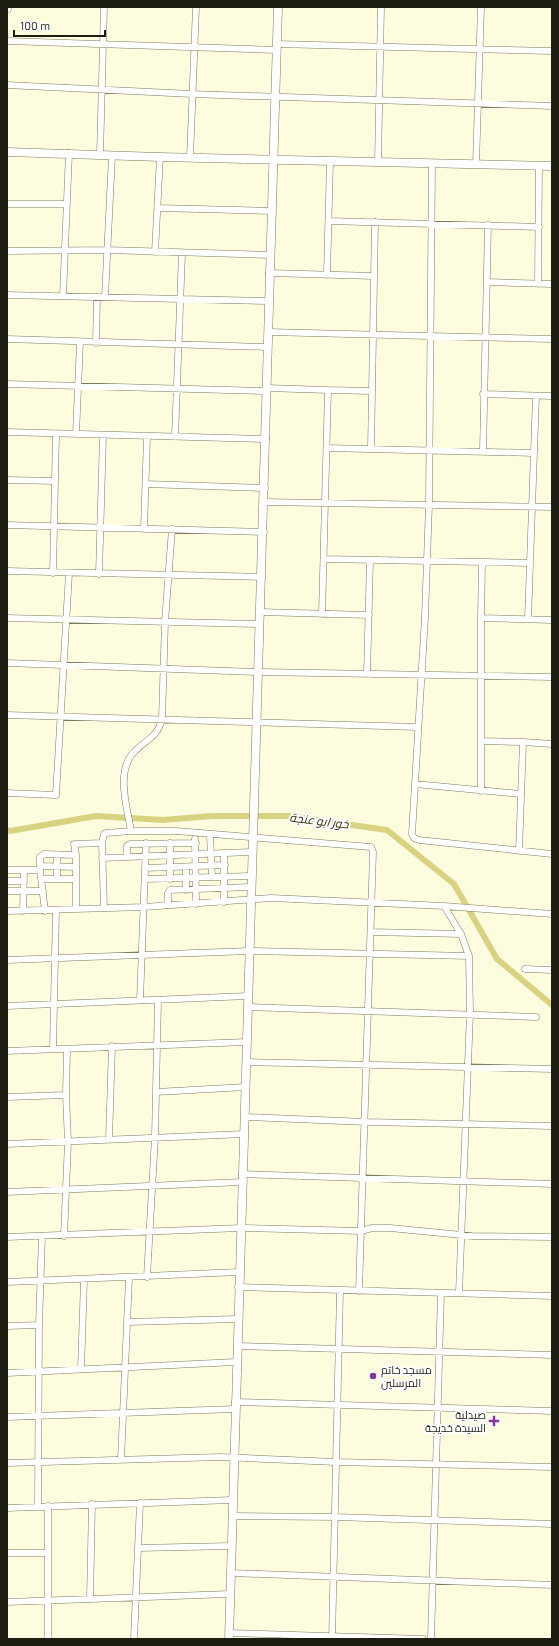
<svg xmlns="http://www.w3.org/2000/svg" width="559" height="1646" font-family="Barlow,Cairo,sans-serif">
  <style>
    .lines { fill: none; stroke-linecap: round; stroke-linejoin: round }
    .canal { stroke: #d8d381; stroke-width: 6 }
    .minor-casing { stroke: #7c7a5f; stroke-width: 7 }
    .tertiary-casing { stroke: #7c7a5f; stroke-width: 9 }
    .minor { stroke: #fff; stroke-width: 6 }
    .tertiary { stroke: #fff; stroke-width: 8 }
    .poi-dot { fill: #8433a2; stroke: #fff; stroke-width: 1.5 }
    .labels { text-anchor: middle; stroke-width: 4; stroke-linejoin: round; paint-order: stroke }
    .poi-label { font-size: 11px; fill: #1e1d12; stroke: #fff; text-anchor: start }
    .water-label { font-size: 12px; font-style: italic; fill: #302e09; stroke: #fff }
  </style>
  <rect width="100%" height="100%" fill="#fdfcde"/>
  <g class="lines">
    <path class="canal" d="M7,830L10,831L96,816L163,820L212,816H288L387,830L454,884L497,959L552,1005"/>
    <defs>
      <path id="minor" d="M7,41L276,50
        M277,44L552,51
        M7,85L192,94L552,106
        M100,155L104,7
        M190,158L196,7
        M378,162L381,7
        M432,164L429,504L425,617L412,834L414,838L419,840L552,854
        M476,164L481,7
        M7,204H66
        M158,208L271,211
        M329,221L539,227
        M7,251L107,250L270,255
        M155,252L160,157
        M269,273L374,276
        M327,275L330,161
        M487,282L552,284
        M538,284L539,166
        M7,295L269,301
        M63,296L69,153
        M105,297L112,156
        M268,332L552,339
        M7,339L267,347
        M96,343L97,297
        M7,384L267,391
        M267,388L328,390L322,614
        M328,390L372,391
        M483,394L552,396
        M7,432L266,439
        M76,434L80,342
        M175,437L182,253
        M327,448L534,453
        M371,449L375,222
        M483,451L488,225
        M7,480L55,481
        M146,484L265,488
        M264,502L552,507
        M7,525L264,532
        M144,529L147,437
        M324,559L530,563
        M7,571L262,577
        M53,573L56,434
        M99,574L103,435
        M260,612L369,615
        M7,618L260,624
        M481,618L552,620
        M528,619L536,396
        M7,663L258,672L552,677
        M367,674L370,560
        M7,715L418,727
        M482,741L523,742L519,851
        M523,742L552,744
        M415,784L521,794
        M481,791V618L482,563
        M7,793L56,795L69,573
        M131,831C127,807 115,770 135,751C148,738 157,738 162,719L165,622L172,529
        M210,835L212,877
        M195,839L196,904
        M127,856V846L130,844L196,843
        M102,858L251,852
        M40,866L76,867
        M186,867V890
        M145,868L225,865
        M7,870H40
        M41,879H76
        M57,879V855
        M145,879L251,876
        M170,879V843
        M7,881H24
        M7,891H43
        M224,902V853
        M168,905V893L170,890L250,887
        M444,906L461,934L469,956L470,1013L459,1293
        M104,908L102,843L104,834L106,833L131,831H176L371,847L373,852L359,1291
        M76,909V855L74,844L102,843
        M7,911L144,907L271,898L444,906L552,914
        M23,911L24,870
        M45,911L40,870V857L44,854L76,855
        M371,932L461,934
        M7,960L249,951L469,956
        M525,969L552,970
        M140,1000L146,843
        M7,1006L248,996
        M248,1007L536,1017
        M53,1049L56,910
        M7,1051L247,1042
        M247,1062L552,1069
        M156,1092L246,1087
        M7,1097L66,1095
        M245,1117L366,1122L552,1126
        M109,1139L112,1046
        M7,1144L244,1134
        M242,1174L552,1184
        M7,1192L242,1182
        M64,1236L68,1142L66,1095L67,1049
        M7,1237L241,1228L361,1231L372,1228H390L472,1236L552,1237
        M147,1277L155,1137L158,1000
        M7,1282L239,1272
        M238,1287L552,1296
        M128,1322L237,1319
        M7,1326L39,1325
        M237,1346L552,1355
        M81,1369L84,1280
        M7,1373L236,1362
        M235,1402L552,1411
        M7,1417L235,1409
        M121,1460L129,1278
        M7,1463L221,1457L336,1462L552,1467
        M38,1506L39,1325L42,1236
        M7,1508L232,1500
        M232,1516L336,1517L552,1524
        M138,1548L231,1546
        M7,1553H47
        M231,1573L552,1585
        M90,1599L92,1504
        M7,1602L230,1594
        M229,1633L423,1639
        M48,1639V1506
        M134,1639L140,1503
        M332,1639L340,1291
        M431,1639L441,1293"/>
      <path id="tertiary" d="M7,9V7
        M7,152L160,157L552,166
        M229,1639L278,7"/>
    </defs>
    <use href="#minor" class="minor-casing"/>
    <use href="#tertiary" class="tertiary-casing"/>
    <use href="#minor" class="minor"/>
    <use href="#tertiary" class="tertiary"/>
  </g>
  <g class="poi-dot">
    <circle cx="373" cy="1376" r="4"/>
    <path d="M492 1415h4v4h4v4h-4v4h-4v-4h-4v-4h4z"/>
  </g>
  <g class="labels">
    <g class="poi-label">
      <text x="381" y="1374">مسجد خاتم<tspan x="381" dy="13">المرسلين</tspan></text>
      <text x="486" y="1419" text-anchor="end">صيدلية<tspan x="486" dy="13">السيدة خديجة</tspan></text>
    </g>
    <g class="water-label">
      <text transform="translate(319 821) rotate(7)" y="4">خور ابو عنجة</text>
    </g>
  </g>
  <rect width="559" height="1646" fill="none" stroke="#1e1d12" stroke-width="16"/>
  <path d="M14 30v6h91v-6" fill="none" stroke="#1e1d12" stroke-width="2"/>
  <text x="20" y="30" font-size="12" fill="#1e1d12" stroke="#ffffff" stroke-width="3" paint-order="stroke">100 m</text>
</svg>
